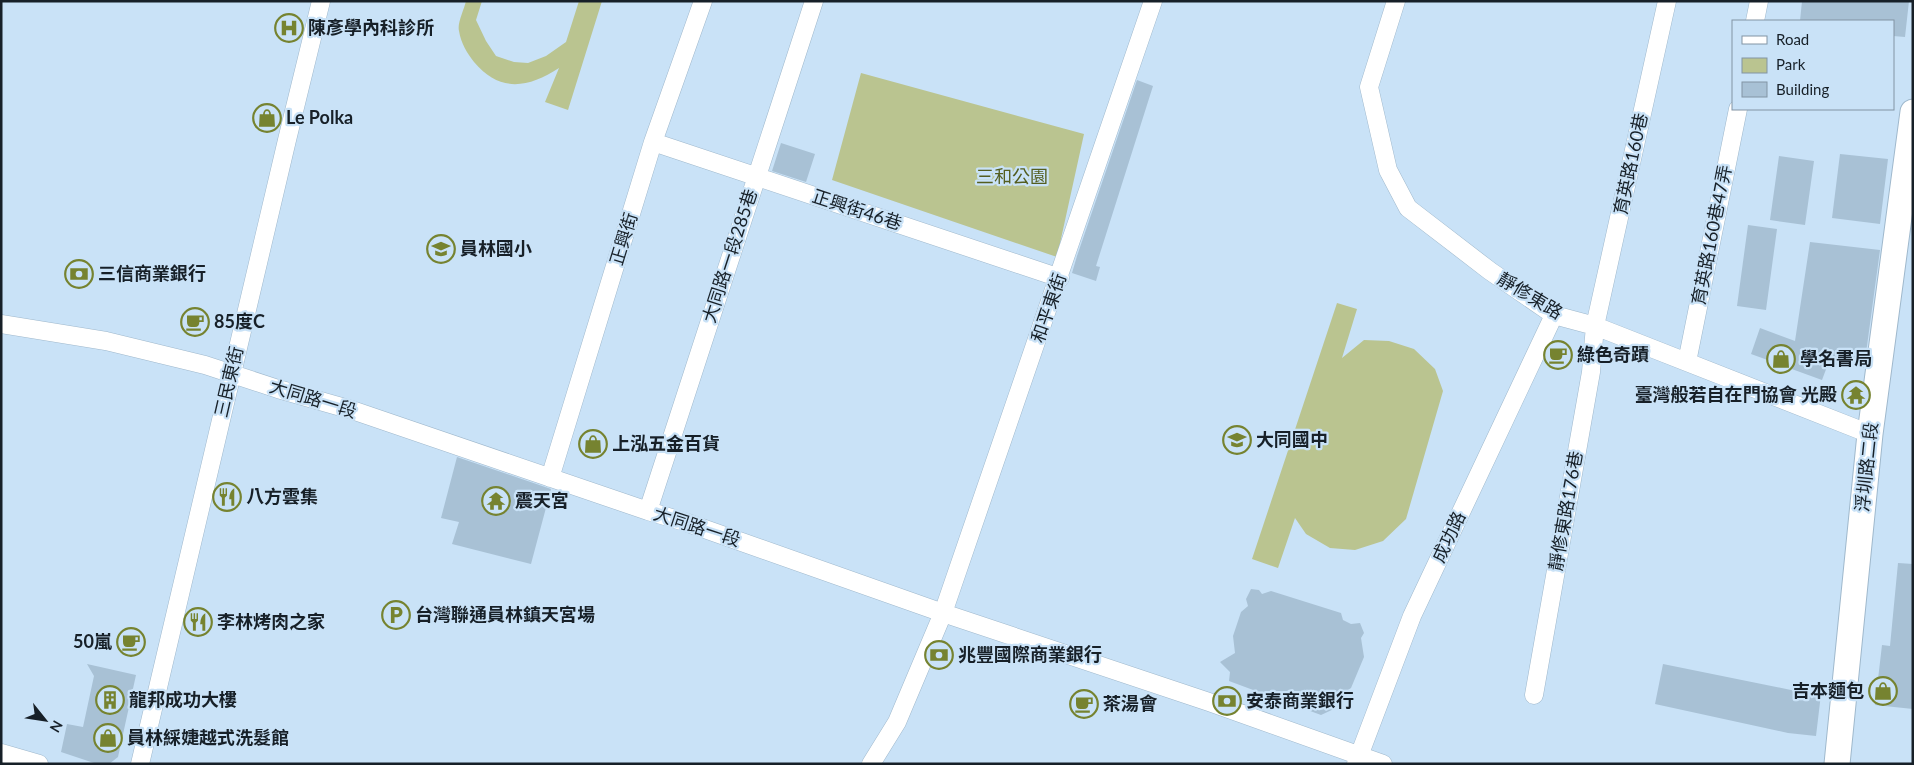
<svg xmlns="http://www.w3.org/2000/svg" width="1914" height="765" font-family="Lato,'Noto Sans TC',sans-serif">
  <style>
    .green { fill: #bac490 }
    .building { fill: #a8c1d5 }
    .lines { fill: none; stroke-linecap: round; stroke-linejoin: round }
    .street-casing { stroke: #9fb8cc; stroke-width: 19 }
    .secondary-casing { stroke: #9fb8cc; stroke-width: 27 }
    .street { stroke: #fff; stroke-width: 18 }
    .secondary { stroke: #fff; stroke-width: 25 }
    .labels { text-anchor: middle; stroke-width: 4.5; stroke-linejoin: round; paint-order: stroke }
    .poi-label { font-size: 18px; font-weight: bold; fill: #172028; stroke: #c9e2f7; text-anchor: start }
    .street-label { font-size: 18px; fill: #172028; stroke: #c9e2f7 }
    .park-label { font-size: 18px; fill: #545e1f; stroke: #c9e2f7 }
  </style>
  <rect width="100%" height="100%" fill="#c9e2f7"/>
  <path class="green" d="M466,1H482L476,20L486,41L496,56L514,62L528,63L546,56L566,42L579,1H602L568,110L545,102L559,68C528,88 500,93 474,62C467,53 461,43 459,31C457,23 464,10 466,1Z
    M861,73L1084,134L1057,257L832,180Z
    M1337,303L1357,309L1342,358L1364,340L1389,341L1414,349L1435,369L1443,391L1406,519L1383,541L1355,550L1330,548L1306,534L1295,518L1278,568L1252,559Z"/>
  <path class="building" d="M1802,1H1909L1905,37L1893,36V21H1800Z
    M1137,80L1153,86L1096,266L1100,267L1096,281L1072,273L1077,256Z
    M781,143L815,154L806,182L772,171Z
    M1840,154L1888,159L1880,224L1832,218Z
    M1779,156L1814,161L1805,225L1770,220Z
    M1748,225L1777,229L1766,310L1737,306Z
    M1810,242L1880,250L1864,368L1828,364L1822,380L1751,354L1760,328L1795,341Z
    M457,457L551,489L531,564L452,544L459,522L441,518Z
    M1898,563L1913,564V709L1875,705L1882,645L1890,646Z
    M1251,589L1259,590L1262,594L1271,591L1341,613L1343,620L1351,624L1360,623L1364,633L1361,638L1364,657L1351,688L1336,698V708L1321,715L1229,681L1230,672L1220,662L1235,653L1233,636L1241,612L1248,606L1246,599Z
    M87,664L136,675L118,757L109,764H97L61,752L67,724L83,727L94,676Z
    M1663,664L1791,690L1821,694L1816,736L1788,733L1655,704Z"/>
  <g class="lines">
    <defs>
      <path id="street" d="M1396,1L1369,87L1388,170L1408,208L1490,271L1554,315L1595,326L1870,434
        M1755,21L1759,1
        M653,142L1060,278
        M1,324L106,341L205,365L278,389L352,410L648,511L685,522L943,613L1209,702L1383,764
        M1687,362L1738,109
        M550,478L653,142L703,1
        M648,511L814,1
        M1534,695L1591,372L1595,326L1667,1
        M1,753L39,764
        M140,764L287,140L321,1
        M871,764L897,722L943,613L1153,1
        M1356,764L1412,616L1554,315"/>
      <path id="secondary" d="M1837,764L1870,434L1913,112"/>
    </defs>
    <use href="#street" class="street-casing"/>
    <use href="#secondary" class="secondary-casing"/>
    <use href="#street" class="street"/>
    <use href="#secondary" class="secondary"/>
  </g>
  <defs>
    <symbol id="hospital-ring" viewBox="-11 -11 22 22"><circle r="9.5" fill="#c9e2f7" stroke="#768330" stroke-width="1.5"/><path d="M-5-5h3v3.5h4V-5h3V5h-3V1.5h-4V5h-3Z" fill="#768330"/></symbol>
    <symbol id="shop-ring" viewBox="-11 -11 22 22"><circle r="9.5" fill="#c9e2f7" stroke="#768330" stroke-width="1.5"/><path d="M-5-2.5h2.3a2.7 3.5 0 0 1 5.4 0H5L5.5 6h-11ZM-1.5-2.5h3a1.5 2.3 0 0 0-3 0Z" fill="#768330"/></symbol>
    <symbol id="school-ring" viewBox="-11 -11 22 22"><circle r="9.5" fill="#c9e2f7" stroke="#768330" stroke-width="1.5"/><path d="M0-5L7-2L0 1L-7-2ZM-4 1L0 2.5L4 1V4Q0 6-4 4Z" fill="#768330"/></symbol>
    <symbol id="bank-ring" viewBox="-11 -11 22 22"><circle r="9.5" fill="#c9e2f7" stroke="#768330" stroke-width="1.5"/><path d="M-6-4H6V4H-6ZM0-2.3a2.3 2.3 0 1 0 0 4.6a2.3 2.3 0 1 0 0-4.6Z" fill="#768330"/></symbol>
    <symbol id="cafe-ring" viewBox="-11 -11 22 22"><circle r="9.5" fill="#c9e2f7" stroke="#768330" stroke-width="1.5"/><path d="M-5.5-4.5H6V0H3Q3 3.5 0 3.5H-2.5Q-5.5 3.5-5.5 0ZM3-3.2v2h1.7v-2ZM-6 4.5H4V6H-6Z" fill="#768330"/></symbol>
    <symbol id="temple-ring" viewBox="-11 -11 22 22"><circle r="9.5" fill="#c9e2f7" stroke="#768330" stroke-width="1.5"/><path d="M0-6L5-2H3V0L6.5 2.5H4V6H1.5V3h-3V6H-4V2.5H-6.5L-3 0V-2H-5Z" fill="#768330"/></symbol>
    <symbol id="restaurant-ring" viewBox="-11 -11 22 22"><circle r="9.5" fill="#c9e2f7" stroke="#768330" stroke-width="1.5"/><path d="M-5-6h1v4h1v-4h1v4h1v-4h1v5L-1.5 .5V6h-2V.5L-5-1ZM5-6V6H3V1.5H1.5Q1.5-4 5-6Z" fill="#768330"/></symbol>
    <symbol id="parking-ring" viewBox="-11 -11 22 22"><circle r="9.5" fill="#c9e2f7" stroke="#768330" stroke-width="1.5"/><path d="M-3.5-5.5H1a3.5 3.5 0 0 1 0 7H-1V5.5H-3.5ZM-1-3.4V-.6H.8a1.4 1.4 0 0 0 0-2.8Z" fill="#768330"/></symbol>
    <symbol id="building-ring" viewBox="-11 -11 22 22"><circle r="9.5" fill="#c9e2f7" stroke="#768330" stroke-width="1.5"/><path d="M-4-6H4V6H1V3H-1V6H-4ZM-2.5-4.3h1.7v1.8h-1.7ZM.8-4.3h1.7v1.8H.8ZM-2.5-1h1.7V.8h-1.7ZM.8-1h1.7V.8H.8Z" fill="#768330"/></symbol>
  </defs>
  <g fill-rule="evenodd">
    <use href="#hospital-ring" x="273" y="12" width="32" height="32"/>
    <use href="#shop-ring" x="251" y="102" width="32" height="32"/>
    <use href="#school-ring" x="425" y="233" width="32" height="32"/>
    <use href="#bank-ring" x="63" y="258" width="32" height="32"/>
    <use href="#cafe-ring" x="179" y="306" width="32" height="32"/>
    <use href="#cafe-ring" x="1542" y="339" width="32" height="32"/>
    <use href="#shop-ring" x="1765" y="343" width="32" height="32"/>
    <use href="#temple-ring" x="1840" y="379" width="32" height="32"/>
    <use href="#school-ring" x="1221" y="424" width="32" height="32"/>
    <use href="#shop-ring" x="577" y="428" width="32" height="32"/>
    <use href="#restaurant-ring" x="211" y="481" width="32" height="32"/>
    <use href="#temple-ring" x="480" y="485" width="32" height="32"/>
    <use href="#parking-ring" x="380" y="599" width="32" height="32"/>
    <use href="#restaurant-ring" x="182" y="606" width="32" height="32"/>
    <use href="#cafe-ring" x="115" y="626" width="32" height="32"/>
    <use href="#bank-ring" x="923" y="639" width="32" height="32"/>
    <use href="#shop-ring" x="1867" y="675" width="32" height="32"/>
    <use href="#building-ring" x="94" y="684" width="32" height="32"/>
    <use href="#bank-ring" x="1211" y="685" width="32" height="32"/>
    <use href="#cafe-ring" x="1068" y="688" width="32" height="32"/>
    <use href="#shop-ring" x="92" y="722" width="32" height="32"/>
  </g>
  <g class="labels">
    <g class="poi-label">
      <text x="308" y="34">陳彥學內科診所</text>
      <text x="286" y="124">Le Polka</text>
      <text x="460" y="255">員林國小</text>
      <text x="98" y="280">三信商業銀行</text>
      <text x="214" y="328">85度C</text>
      <text x="1577" y="361">綠色奇蹟</text>
      <text x="1800" y="365">學名書局</text>
      <text x="1837" y="401" text-anchor="end">臺灣般若自在門協會 光殿</text>
      <text x="1256" y="446">大同國中</text>
      <text x="612" y="450">上泓五金百貨</text>
      <text x="246" y="503">八方雲集</text>
      <text x="515" y="507">震天宮</text>
      <text x="415" y="621">台灣聯通員林鎮天宮場</text>
      <text x="217" y="628">李林烤肉之家</text>
      <text x="112" y="648" text-anchor="end">50嵐</text>
      <text x="958" y="661">兆豐國際商業銀行</text>
      <text x="1864" y="697" text-anchor="end">吉本麵包</text>
      <text x="129" y="706">龍邦成功大樓</text>
      <text x="1246" y="707">安泰商業銀行</text>
      <text x="1103" y="710">茶湯會</text>
      <text x="127" y="744">員林綵婕越式洗髮館</text>
    </g>
    <g class="street-label">
      <text transform="translate(1631 164) rotate(-78)" y="6">育英路160巷</text>
      <text transform="translate(857 210) rotate(18)" y="6">正興街46巷</text>
      <text transform="translate(1712 235) rotate(-79)" y="6">育英路160巷47弄</text>
      <text transform="translate(624 239) rotate(-73)" y="6">正興街</text>
      <text transform="translate(730 256) rotate(-72)" y="6">大同路一段285巷</text>
      <text transform="translate(1530 296) rotate(31)" y="6">靜修東路</text>
      <text transform="translate(1049 308) rotate(-71)" y="6">和平東街</text>
      <text transform="translate(229 382) rotate(-77)" y="6">三民東街</text>
      <text transform="translate(313 399) rotate(17)" y="6">大同路一段</text>
      <text transform="translate(1867 467) rotate(-84)" y="6">浮圳路二段</text>
      <text transform="translate(1566 511) rotate(-80)" y="6">靜修東路176巷</text>
      <text transform="translate(697 527) rotate(18)" y="6">大同路一段</text>
      <text transform="translate(1449 537) rotate(-65)" y="6">成功路</text>
    </g>
    <g class="park-label">
      <text x="1012" y="183">三和公園</text>
    </g>
  </g>
  <rect width="1914" height="765" fill="none" stroke="#172028" stroke-width="5"/>
  <rect x="1732" y="20" width="162" height="90" fill="#c9e2f7" stroke="#8294a4"/>
  <rect x="1742" y="36" width="25" height="8" fill="#ffffff" stroke="#8294a4"/>
  <text x="1776" y="45" font-size="15" fill="#172028">Road</text>
  <rect x="1742" y="58" width="25" height="15" fill="#bac490" stroke="#8294a4"/>
  <text x="1776" y="70" font-size="15" fill="#172028">Park</text>
  <rect x="1742" y="82" width="25" height="15" fill="#a8c1d5" stroke="#8294a4"/>
  <text x="1776" y="95" font-size="15" fill="#172028">Building</text>
  <g transform="translate(45 720) rotate(120)" stroke="#c9e2f7" stroke-width="4" paint-order="stroke">
  <path d="M0-4L9 19L0 12L-9 19Z" fill="#172028"/>
  <text y="-8" font-size="14" font-weight="bold" text-anchor="middle" fill="#172028">N</text>
  </g>
</svg>
